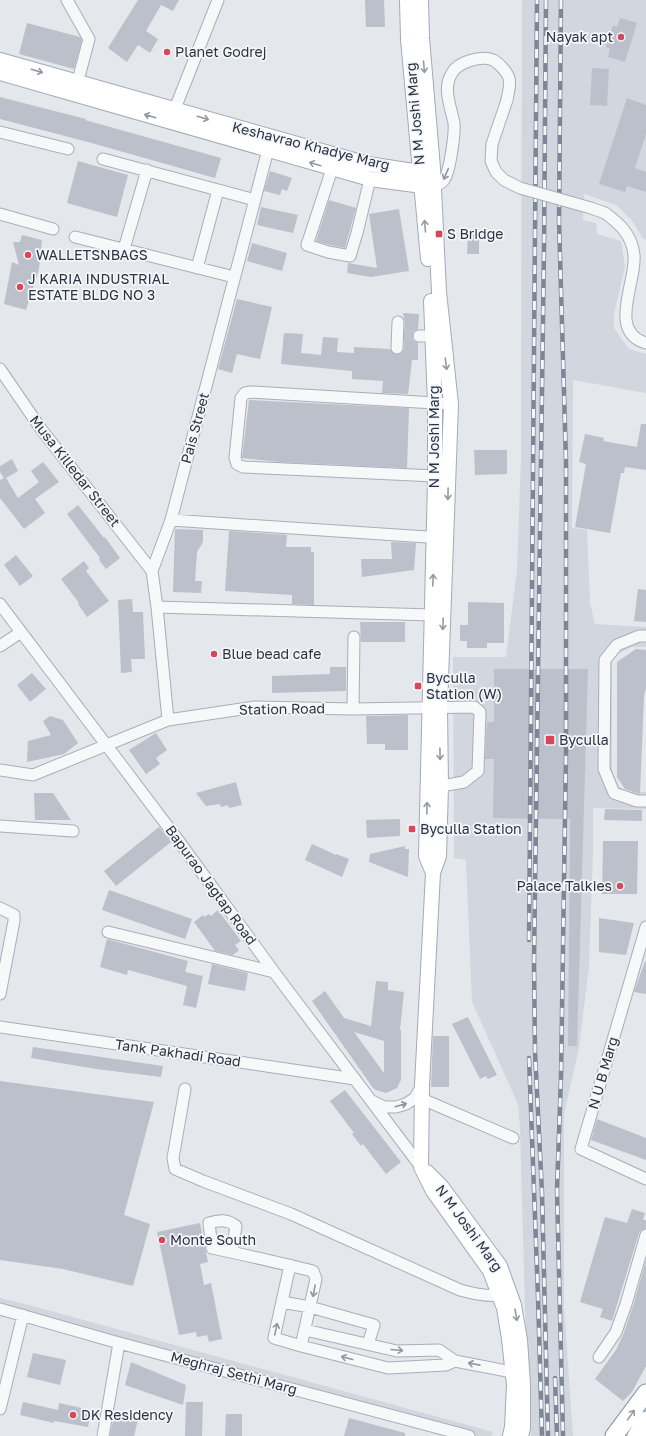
<svg xmlns="http://www.w3.org/2000/svg" width="646" height="1436" font-family="'Golos Text',sans-serif">
  <style>
    .built { fill: #d2d6de }
    .building { fill: #bbc0ca; fill-rule: evenodd }
    .lines { fill: none; stroke-linecap: round; stroke-linejoin: round }
    .minor-tunnel { stroke: #bfc3cb; stroke-width: 11; stroke-dasharray: 11 5.5; stroke-linecap: butt }
    .minor-casing { stroke: #a9aeb7; stroke-width: 13 }
    .major-casing { stroke: #a3abb8; stroke-width: 16 }
    .highway-casing { stroke: #8b94a3; stroke-width: 19 }
    .minor { stroke: #f7f8fa; stroke-width: 11 }
    .major { stroke: #fff; stroke-width: 14 }
    .highway { stroke: #fff; stroke-width: 17 }
    .rail-casing { stroke: #7d8696; stroke-width: 4.5 }
    .rail { stroke: #f4f6f9; stroke-width: 3; stroke-dasharray: 9; stroke-linecap: butt }
    .minor-bridge-casing { stroke: #a9aeb7; stroke-width: 13; stroke-linecap: butt }
    .minor-bridge { stroke: #f7f8fa; stroke-width: 11 }
    .oneway { stroke: #959aa2 }
    .oneway2 { stroke: #9196a0 }
    .poi-dot { fill: #d1495b; stroke: #f4f6f9; stroke-width: 1.5 }
    .labels { text-anchor: middle; stroke-width: 3.5; stroke-linejoin: round; paint-order: stroke }
    .poi-label { font-size: 14px; fill: #2b3445; stroke: #f4f6f9; text-anchor: start }
    .street-label { font-size: 14px; fill: #2b3445; stroke: #f4f6f9 }
  </style>
  <rect width="100%" height="100%" fill="#e4e7ec"/>
  <path class="built" d="M522,0H646V240L643,239L633,222L616,205L584,194L583,220L596,223L597,234L621,241L625,267L614,313V328L629,349L646,354V393L573,380L572,528L587,530L590,603L595,624L646,627V647H632L618,654L612,662V771L619,787L627,792H646V809L593,808V852L589,966L579,1048L564,1114V1307L573,1436H531L525,1309L520,1126L518,1104L472,1002L466,860L454,858L453,657H506L517,570L521,458Z
    M0,1298L29,1305L493,1432L491,1436H446L0,1316Z"/>
  <path class="building" d="M138,0H179L173,11L161,5L146,31L158,39L150,53L138,45L127,62L108,48Z
    M365,0H384L385,27H366Z
    M620,18L637,23L625,62L608,57L610,49L606,47L613,25L617,27Z
    M27,23L80,37L82,40L74,69L19,54Z
    M592,68L609,69L607,106L590,105Z
    M0,97L86,119L85,120L221,158L215,178L88,142L0,119Z
    M627,98L646,105V134L635,168L646,172V192L627,186L625,192L599,184Z
    M78,161L128,175L117,217L67,203Z
    M270,171L292,178L287,191L282,189L280,195L264,191Z
    M329,200L356,208L345,248L330,245L316,241Z
    M261,207L298,215L293,233L257,225Z
    M399,209L409,271L371,277L347,273L348,263L377,268L369,214Z
    M468,234L479,235V254H467Z
    M22,235L42,240L39,269L26,310L4,304L12,262L19,265L13,242H20Z
    M252,243L287,253L282,271L247,261Z
    M237,299L272,307L260,359L237,354L232,373L218,369Z
    M403,313L419,314L418,329L413,332L412,336L413,340L418,343V360H412L408,394L382,393L383,381L352,379V371L281,364L284,333L303,334L301,353L321,355L323,337L338,338L337,352L354,353V347L390,349L394,354H400L403,352L404,348L405,322Z
    M249,400L409,408L407,468L278,462L242,458Z
    M641,424H646V470L625,467L624,473H621L610,533L575,527L586,464L579,462L585,434L604,438L603,441L637,447Z
    M474,450H507V474L475,475Z
    M12,459L18,471L6,478L18,498L39,482L31,471L43,462L59,482L35,499L45,513L24,529L0,498V480L4,478L0,472V466Z
    M78,505L104,538L105,537L120,558L106,569L99,560L100,558L67,514Z
    M175,529L203,530V542L197,552L195,581H202L201,593L173,592Z
    M229,531L287,535L286,547H311V552H314V605L292,604V595L225,591Z
    M391,542L416,543L414,570L362,577L361,559H392Z
    M16,555L33,576L20,586L4,565Z
    M84,561L89,568L86,571L109,601L87,617L78,604L79,603L61,579Z
    M638,589L646,590V622L634,621Z
    M132,599L133,612H143L145,659H131L132,672L121,673L118,600Z
    M468,602L504,603V643H487V648H467V641H460V625H468Z
    M360,622H405V642H361Z
    M636,649L646,650V688L644,696L640,794L625,789L617,777V662Z
    M330,667H346V691L272,693V676L330,674Z
    M494,669H588L577,1046H568L570,819L493,818L494,759H485L487,722H494Z
    M32,673L46,689L30,702L17,685Z
    M408,715V750H385V744H367L366,716Z
    M50,716L63,720L78,743L64,754L27,762L28,741L51,735L43,721Z
    M156,733L167,750L156,758L160,764L146,774L129,750Z
    M236,782L242,805L229,808L228,805L221,807L220,804L206,806L196,793Z
    M34,793H53L71,820H35Z
    M605,809L642,810V821L604,820Z
    M400,819V836L367,838L366,820Z
    M159,827L171,842L116,886L104,871Z
    M603,841H638L637,894H602Z
    M312,844L336,855V854L349,859L342,877L305,860Z
    M405,846V849H409L408,877L369,862L370,854Z
    M109,890L192,919L185,939L102,910Z
    M218,910L241,941L235,945L239,950L233,955L215,951L194,922L203,915L204,917L209,914L211,916Z
    M599,918L634,923L626,955L599,952Z
    M107,939L188,961L185,972L203,976L196,1008L183,1005L187,986L128,970L127,975L100,967Z
    M645,961L646,962V994L634,992Z
    M212,964L248,973L245,991L208,984Z
    M376,981L388,982V990L404,992L400,1030H401V1080L397,1088L386,1093L376,1090L373,1088L312,1001L325,991L344,1018L371,1026ZM354,1032L384,1041V1073Z
    M468,1017L497,1075L488,1079L486,1076L480,1079L452,1024Z
    M433,1036H449V1087H431Z
    M33,1047L163,1066L161,1077L96,1069L31,1058Z
    M0,1081L154,1102L124,1215L150,1224L133,1286L63,1269L0,1260Z
    M345,1090L401,1162L386,1174L363,1144L361,1146L352,1134L354,1133L330,1101Z
    M597,1119L646,1138V1160L591,1140Z
    M632,1209L645,1213L643,1220H646V1228L641,1230L639,1233L612,1321L600,1317L603,1309L580,1302L605,1217L627,1223Z
    M200,1223L208,1262L200,1264L204,1285L211,1283L222,1339L209,1342L207,1335L197,1337L196,1332L179,1335L157,1232Z
    M646,1260V1366L632,1392L623,1401L595,1379L616,1350L623,1335L633,1306Z
    M33,1353L66,1360L60,1385L27,1377Z
    M131,1362L186,1385L183,1405L125,1385Z
    M23,1402L58,1410L59,1403L91,1410L88,1427L54,1421V1423L20,1415Z
    M186,1402H203L202,1436H185Z
    M226,1414H242V1436H225Z
    M114,1415L138,1420L134,1436H110Z
    M349,1418L405,1433V1436H344Z"/>
  <g class="lines">
    <path class="minor-tunnel" d="M402,335L419,336"/>
    <defs>
      <path id="minor" d="M67,0L89,39L76,88
        M172,116L218,0
        M0,132L68,149
        M103,159L255,200
        M332,169L307,245L328,252L350,256L357,233L370,179
        M434,186C438,185 441,183 444,180C450,171 455,134 454,123C451,107 442,88 452,73C458,62 481,55 493,60C499,63 507,72 509,78C511,85 508,93 507,100
        M605,213C620,224 632,235 634,255C637,281 607,332 646,343
        M0,214L53,229
        M75,237L234,277
        M124,249L147,170
        M197,268L218,190
        M419,336H440
        M397,348L398,322
        M0,369L41,429L152,571
        M435,476L243,467L237,464L235,458L241,398L245,393L252,392L451,404
        M171,520L442,538
        M0,604L181,844L274,972L421,1167
        M157,607L432,615
        M646,636H639L617,645L605,660L604,769L614,793L637,801H646
        M0,646L21,632
        M353,709L354,637
        M168,720L157,607L152,571L171,520L270,142
        M0,770L33,775L168,720L255,707L353,709L474,707L480,712L478,771L464,782L441,786L434,785
        M0,826L73,831
        M0,908L14,915V921L0,994
        M646,927L581,1149L646,1179
        M108,932L274,972
        M0,1027L355,1079
        M185,1089L173,1158L175,1169L203,1181L291,1214L460,1290C474,1294 491,1298 506,1294
        M422,1099L513,1138
        M372,1101L384,1107H396L406,1104L415,1098L422,1085
        M232,1252L236,1226C227,1219 219,1220 209,1223L212,1248C246,1255 279,1263 313,1271L316,1279L301,1346L274,1338L290,1265
        M282,1302L310,1307L374,1325L368,1344
        M0,1309L119,1343L469,1436
        M305,1330L397,1351L439,1350L455,1361
        M301,1346L388,1368L446,1365L455,1361L512,1372
        M599,1357L616,1332L626,1304L646,1235
        M0,1409L23,1315
        M103,1436L119,1343"/>
      <path id="major" d="M407,0L408,39L428,259
        M421,0L422,38L433,168L439,292L451,404L440,707L441,786L439,856L433,873L422,1085L421,1167L433,1191L490,1271L504,1308L509,1339L514,1385L512,1427L510,1436
        M0,60L368,164L420,172L428,170
        M0,73L370,179L422,186H430
        M431,301L435,403V481L426,856L433,873
        M427,1172L441,1186L500,1266L514,1305L520,1340L523,1385V1428L521,1436"/>
      <path id="highway" d="M614,1436L646,1393
        M636,1436L646,1420"/>
    </defs>
    <use href="#minor" class="minor-casing"/>
    <use href="#major" class="major-casing"/>
    <use href="#highway" class="highway-casing"/>
    <use href="#minor" class="minor"/>
    <use href="#major" class="major"/>
    <use href="#highway" class="highway"/>
    <defs>
      <path id="rail" d="M546,0L544,248L534,961L535,1052L542,1193L548,1436
        M561,0L559,221L566,461V752L561,1077L557,1190L563,1436
        M529,940L537,0
        M529,1058L538,1296L542,1436
        M555,1378L557,1436"/>
    </defs>
    <use href="#rail" class="rail-casing"/>
    <use href="#rail" class="rail"/>
    <defs>
      <path id="minor-bridge" d="M507,100L492,144L491,161L496,172L504,180L520,188L591,208L605,213"/>
    </defs>
    <use href="#minor-bridge" class="minor-bridge-casing"/>
    <use href="#minor-bridge" class="minor-bridge"/>
  </g>
  <defs><path id="oneway-shaft" d="M-6 0H5M1.5-3L5.5 0L1.5 3" fill="none" stroke-width="1.6" stroke-linecap="round" stroke-linejoin="round"/></defs>
  <g class="oneway">
    <use href="#oneway-shaft" transform="translate(424 67) rotate(85)"/>
    <use href="#oneway-shaft" transform="translate(37 71) rotate(16)"/>
    <use href="#oneway-shaft" transform="translate(150 116) rotate(-164)"/>
    <use href="#oneway-shaft" transform="translate(203 118) rotate(16)"/>
    <use href="#oneway-shaft" transform="translate(315 164) rotate(-163)"/>
    <use href="#oneway-shaft" transform="translate(425 226) rotate(-95)"/>
    <use href="#oneway-shaft" transform="translate(446 364) rotate(83)"/>
    <use href="#oneway-shaft" transform="translate(448 494) rotate(91)"/>
    <use href="#oneway-shaft" transform="translate(433 580) rotate(-88)"/>
    <use href="#oneway-shaft" transform="translate(443 624) rotate(92)"/>
    <use href="#oneway-shaft" transform="translate(440 754) rotate(89)"/>
    <use href="#oneway-shaft" transform="translate(427 808) rotate(-89)"/>
    <use href="#oneway-shaft" transform="translate(516 1315) rotate(80)"/>
    <use href="#oneway-shaft" transform="translate(631 1415) rotate(-55)"/>
  </g>
  <g class="oneway2">
    <use href="#oneway-shaft" transform="translate(446 174) rotate(113)"/>
    <use href="#oneway-shaft" transform="translate(401 1105) rotate(-16)"/>
    <use href="#oneway-shaft" transform="translate(314 1291) rotate(101)"/>
    <use href="#oneway-shaft" transform="translate(276 1329) rotate(-78)"/>
    <use href="#oneway-shaft" transform="translate(397 1350) rotate(5)"/>
    <use href="#oneway-shaft" transform="translate(347 1358) rotate(-165)"/>
    <use href="#oneway-shaft" transform="translate(474 1364) rotate(-169)"/>
  </g>
  <g class="poi-dot">
    <circle cx="621" cy="37" r="4"/>
    <circle cx="167" cy="52" r="4"/>
    <rect x="435" y="230" width="8" height="8" rx="2"/>
    <circle cx="28" cy="255" r="4"/>
    <circle cx="20" cy="287" r="4"/>
    <circle cx="214" cy="654" r="4"/>
    <rect x="414" y="682" width="8" height="8" rx="2"/>
    <rect x="545" y="735" width="10" height="10" rx="2"/>
    <rect x="408" y="825" width="8" height="8" rx="2"/>
    <circle cx="620" cy="886" r="4"/>
    <circle cx="162" cy="1240" r="4"/>
    <circle cx="73" cy="1415" r="4"/>
  </g>
  <g class="labels">
    <g class="poi-label">
      <text x="613" y="42" text-anchor="end">Nayak apt</text>
      <text x="175" y="57">Planet Godrej</text>
      <text x="447" y="239">S Bridge</text>
      <text x="36" y="260">WALLETSNBAGS</text>
      <text x="28" y="284">J KARIA INDUSTRIAL<tspan x="28" dy="16">ESTATE BLDG NO 3</tspan></text>
      <text x="222" y="659">Blue bead cafe</text>
      <text x="426" y="683">Byculla<tspan x="426" dy="16">Station (W)</tspan></text>
      <text x="559" y="745">Byculla</text>
      <text x="420" y="834">Byculla Station</text>
      <text x="612" y="891" text-anchor="end">Palace Talkies</text>
      <text x="170" y="1245">Monte South</text>
      <text x="81" y="1420">DK Residency</text>
    </g>
    <g class="street-label">
      <text transform="translate(415 114) rotate(-95)" y="5">N M Joshi Marg</text>
      <text transform="translate(311 146) rotate(14)" y="5">Keshavrao Khadye Marg</text>
      <text transform="translate(195 428) rotate(-75)" y="5">Pais Street</text>
      <text transform="translate(434 437) rotate(-90)" y="5">N M Joshi Marg</text>
      <text transform="translate(75 471) rotate(52)" y="5">Musa Killedar Street</text>
      <text transform="translate(282 709) rotate(-1)" y="5">Station Road</text>
      <text transform="translate(211 885) rotate(54)" y="5">Bapurao Jagtap Road</text>
      <text transform="translate(178 1053) rotate(8)" y="5">Tank Pakhadi Road</text>
      <text transform="translate(603 1073) rotate(-74)" y="5">N U B Marg</text>
      <text transform="translate(469 1228) rotate(54)" y="5">N M Joshi Marg</text>
      <text transform="translate(234 1373) rotate(15)" y="5">Meghraj Sethi Marg</text>
    </g>
  </g>
</svg>
